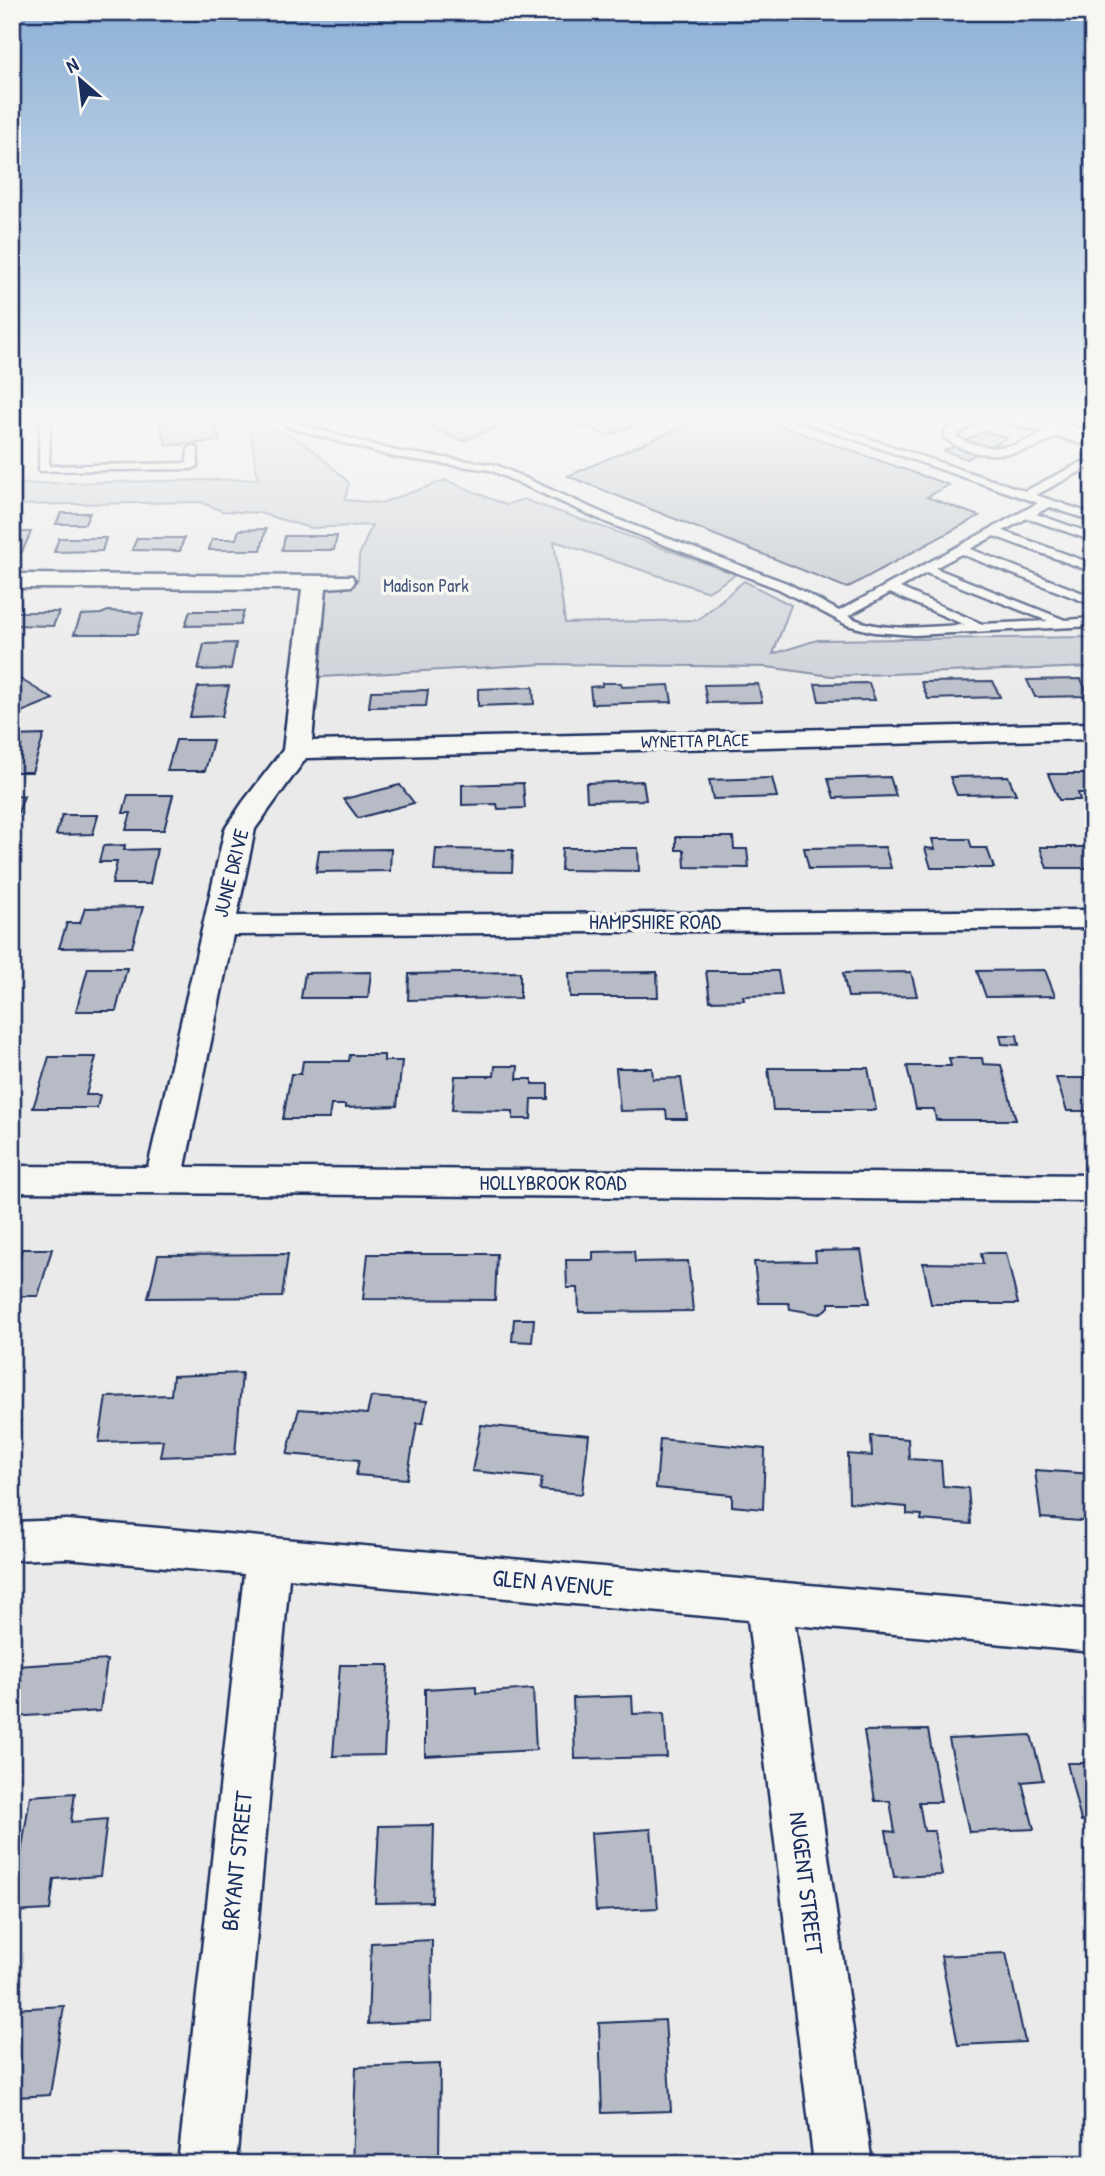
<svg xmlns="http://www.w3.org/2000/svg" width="1105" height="2176" font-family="'Patrick Hand',sans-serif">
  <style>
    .green { fill: #caced5; stroke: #727e9a; stroke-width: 2 }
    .building { fill: #b6bbc6; stroke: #1b2f5e; stroke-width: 2 }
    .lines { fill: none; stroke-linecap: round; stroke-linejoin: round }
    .service-casing { stroke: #1b2f5e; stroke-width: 5 }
    .minor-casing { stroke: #1b2f5e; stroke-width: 5 }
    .trunk-casing { stroke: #1b2f5e; stroke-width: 6 }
    .service { fill: #f6f6f2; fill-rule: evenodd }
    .minor { fill: #f6f6f2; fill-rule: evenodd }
    .trunk { fill: #f6f6f2; fill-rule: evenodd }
    .labels { text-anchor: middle; stroke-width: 7; stroke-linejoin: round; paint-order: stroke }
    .far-park-label { font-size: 18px; fill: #47577c; stroke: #f6f6f2 }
    .far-street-label { font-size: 18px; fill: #1b2f5e; stroke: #f6f6f2 }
    .street-label { font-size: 21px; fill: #1b2f5e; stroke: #f6f6f2 }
    .near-street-label { font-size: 24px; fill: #1b2f5e; stroke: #f6f6f2 }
  </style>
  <rect width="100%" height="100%" fill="#e9eae9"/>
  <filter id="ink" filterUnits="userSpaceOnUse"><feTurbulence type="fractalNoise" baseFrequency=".0143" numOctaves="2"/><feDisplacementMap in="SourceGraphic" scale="14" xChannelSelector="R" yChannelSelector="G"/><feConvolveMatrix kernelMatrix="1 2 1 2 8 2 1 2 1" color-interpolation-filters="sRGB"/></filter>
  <g filter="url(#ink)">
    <path class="green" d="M12,418L18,484L258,479L249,425C293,428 319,453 349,483L345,500L381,503L446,480L506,505L523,499L736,574L708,592L554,541L565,623L698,620L744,581L791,605L773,654L817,640L1093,637V667L831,676L767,667L545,664L305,678L309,582L358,579L359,556L372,525L310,528L260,513L222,511L201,502L12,505Z"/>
    <path class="building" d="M159,418H213L219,441L166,446Z
      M406,418H520L463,441Z
      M560,418H652L609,436Z
      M702,418H758L949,485L927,497L979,516L847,588L568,476Z
      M985,431L1007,438L967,459L944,451Z
      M61,513H90L85,524H56Z
      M266,529L261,550H209L212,539H236L239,530Z
      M12,532H31L22,552H12Z
      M285,536H337L334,550H282Z
      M59,538H106L102,551L54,552Z
      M137,538H184L180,551L132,550Z
      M108,611L143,613L137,634H74L81,615L101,614Z
      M190,611H244L240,625L185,626Z
      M12,612H59L53,626L12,625Z
      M236,643L231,669L198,670L204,644Z
      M12,674L53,699L17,714L12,711Z
      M1081,679L1089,696L1035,697L1027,680Z
      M993,681L1000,697L928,699L921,682Z
      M602,683H621L622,687L669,685L672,702L592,704L590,687L602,686Z
      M869,683L875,700L819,701L815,684Z
      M758,684L762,702L707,703L704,685Z
      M229,686L222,716L190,717L198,687Z
      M533,687L534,704L478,706V689Z
      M428,690L426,706L369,707L371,691Z
      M44,735L32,772H12V736Z
      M176,740H213L205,771H167Z
      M1048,774H1093V793H1078L1080,800H1059Z
      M1008,776L1016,794L957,795L950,777Z
      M890,777L896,796L834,798L828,779Z
      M772,778L777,797L713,799L709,780Z
      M643,781L646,800L587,801L586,783Z
      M523,783L525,808L498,809L497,804L462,805V785Z
      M400,785L414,803L358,818L344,799Z
      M128,795H173L164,830H126L131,813H123Z
      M12,796H24L13,827H12Z
      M62,815H98L93,834L56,835Z
      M676,837H733L734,849H747L749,868L685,867L684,850H676Z
      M932,839H969L972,848H987L994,868H931L925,848L935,849Z
      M125,845L124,850L157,849L150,884H112L117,862H99L103,846Z
      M885,847L891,868L809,869L804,848Z
      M1040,847H1093V868H1047Z
      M562,848H638L639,871L561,870Z
      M391,849L390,871L316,872L319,850Z
      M436,849L513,850L512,872L434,871Z
      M143,907L132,947L59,948L67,923H80L85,908Z
      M88,968H127L116,1011H76Z
      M1045,970L1055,996L986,997L977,971Z
      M706,971H778L782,995L743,996L744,1000L710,1001Z
      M371,972L368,998H301L305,973Z
      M520,972V998L408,1000L409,974Z
      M657,972L658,997H570L569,973Z
      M911,972L917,996L848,997L843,973Z
      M1000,1035H1017L1019,1045L1002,1044Z
      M350,1055H384V1061H402L397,1106L345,1108V1105H331L329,1119H283L291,1074H301L303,1061H349Z
      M49,1057H96L86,1095H100L97,1108H33Z
      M949,1058H982L983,1064L1001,1065L1016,1120H936L934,1109H916L907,1066H951Z
      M495,1066H518L517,1079H532V1084H548V1099H532L531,1119H513V1111L452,1110L455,1076H494Z
      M616,1068H652L653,1079L681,1078L687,1119H667L666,1110L620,1111Z
      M768,1068H868L876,1110H773Z
      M1056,1078H1093V1111H1067Z
      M22,1249H52L38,1296H12V1260H19Z
      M861,1250L870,1303H829V1307L819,1314L790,1309L789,1303H759L754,1262L816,1261L815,1251Z
      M634,1251L635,1262L688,1261L693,1311L579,1312L578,1288H567L566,1260H593V1252Z
      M981,1253H1006L1018,1304H931L923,1263L983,1264Z
      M288,1254L282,1297L148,1298L158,1255Z
      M368,1254H497L495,1300L363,1299Z
      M514,1319H534L532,1342L512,1341Z
      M242,1373L235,1454L160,1457L163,1440L99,1442L106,1397L171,1395L173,1376Z
      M371,1397L427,1401L423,1423H417L407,1479L356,1475L359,1460L287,1454L299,1409L367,1414Z
      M20,1421L13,1457H12V1422Z
      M481,1425L589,1435L582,1494L540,1490L542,1478L472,1471Z
      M871,1436L908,1439L909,1459L941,1461L943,1486L968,1488L971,1524L921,1520L922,1515L907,1514V1507L849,1502L848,1454L872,1456Z
      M660,1439L765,1449L763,1509L732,1506V1495L656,1488Z
      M1035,1470L1093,1474V1522L1041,1518Z
      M107,1660L100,1711L12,1717L17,1666Z
      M340,1665H389L384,1755L333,1756Z
      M476,1686V1693L533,1689L536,1750L425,1756V1689Z
      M632,1696L633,1714L664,1713L667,1757L575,1759L573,1698Z
      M928,1730L941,1802H919L924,1831H934L942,1875L894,1877L886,1831L895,1832L890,1801H875L864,1731Z
      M1031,1735L1043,1780L1022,1782L1034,1829L969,1832L949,1739Z
      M1067,1763H1093V1820L1081,1821Z
      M75,1793L71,1822L107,1819L100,1876L54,1879L50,1910L12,1912V1880H17L30,1796Z
      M434,1825L432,1902L375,1903L379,1826Z
      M651,1829L658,1908L596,1911L591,1833Z
      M432,1940L431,2021L368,2024L371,1943Z
      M1006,1953L1025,2042L958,2045L941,1956Z
      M64,2006L50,2095L17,2097L12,2132V2009Z
      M665,2020L671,2111L602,2113L599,2023Z
      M440,2064L439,2164H352L356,2067Z"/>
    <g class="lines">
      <defs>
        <path id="service" d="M40,418H50L49,466L187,463L188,449L193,446L198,449L197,466L192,469L39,471Z
          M277,418H288L296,423L395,451L496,465L616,519L787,583L839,611L1038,503L792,418H807L1025,491L1082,462L1093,463V469L1087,468L1036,495L1093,514V521L1049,507L1036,514L1093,534V541L1027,518L1003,531L1093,564V572L994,536L970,549L1093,597V605L961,554L935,568L1065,620L1093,618V626L914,635L874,632L847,625L779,589L608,523L490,470L394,457L288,427ZM926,573L1048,621L982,624L900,588ZM890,593L965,625C928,626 882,634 848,616Z
          M970,418H983L955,436L968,443L992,448L1015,445L1056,428L1065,430C1034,456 976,465 944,437L946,430Z
          M1082,418H1093V420L1086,423L1081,420Z"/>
        <path id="minor" d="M12,574L352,576L355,581L352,586L326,588L312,741L1093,723V739L306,758L255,829L237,916L1093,910V928L233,935L185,1167L1093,1175V1201L12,1192V1166L148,1167L225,829L243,802L283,750L302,589L12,588Z
          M67,1520L1093,1610V1652L795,1625L872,2164H814L748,1620L289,1578L236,2164H178L244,1574L67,1558L12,1560V1522Z"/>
        <path id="trunk" d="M1009,418H1043L1093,433V447L1012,423Z"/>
      </defs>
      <use href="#service" class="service-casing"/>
      <use href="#minor" class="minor-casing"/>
      <use href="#trunk" class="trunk-casing"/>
      <use href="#service" class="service"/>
      <use href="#minor" class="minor"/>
      <use href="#trunk" class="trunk"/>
    </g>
  </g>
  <linearGradient id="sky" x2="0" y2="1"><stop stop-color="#8cb0d6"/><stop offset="0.58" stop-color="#f5f6f5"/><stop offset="1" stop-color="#f5f6f5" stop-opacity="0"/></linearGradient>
  <rect width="1105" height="722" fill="url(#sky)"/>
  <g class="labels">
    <g class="far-park-label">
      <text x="426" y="592">Madison Park</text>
    </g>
    <g class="far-street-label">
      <text transform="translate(695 741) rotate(-1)" y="6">WYNETTA PLACE</text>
    </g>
    <g class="street-label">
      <text transform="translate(231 873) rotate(-76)" y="7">JUNE DRIVE</text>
      <text x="655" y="929">HAMPSHIRE ROAD</text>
      <text x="553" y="1190">HOLLYBROOK ROAD</text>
    </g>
    <g class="near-street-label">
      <text transform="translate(553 1583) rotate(5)" y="8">GLEN AVENUE</text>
      <text transform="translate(237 1861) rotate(-84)" y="8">BRYANT STREET</text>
      <text transform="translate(806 1883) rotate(83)" y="8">NUGENT STREET</text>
    </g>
  </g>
  <rect width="1105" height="2176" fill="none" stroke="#f6f6f2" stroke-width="42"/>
  <rect x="21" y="21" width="1063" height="2134" fill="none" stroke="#1b2f5e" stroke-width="2.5" filter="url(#ink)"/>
  <g transform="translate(80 80) rotate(332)" stroke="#f6f6f2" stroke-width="5" paint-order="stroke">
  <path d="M0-5L12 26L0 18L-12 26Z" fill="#1b2f5e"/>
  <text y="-10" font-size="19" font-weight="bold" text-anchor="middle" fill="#1b2f5e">N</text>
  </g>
</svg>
